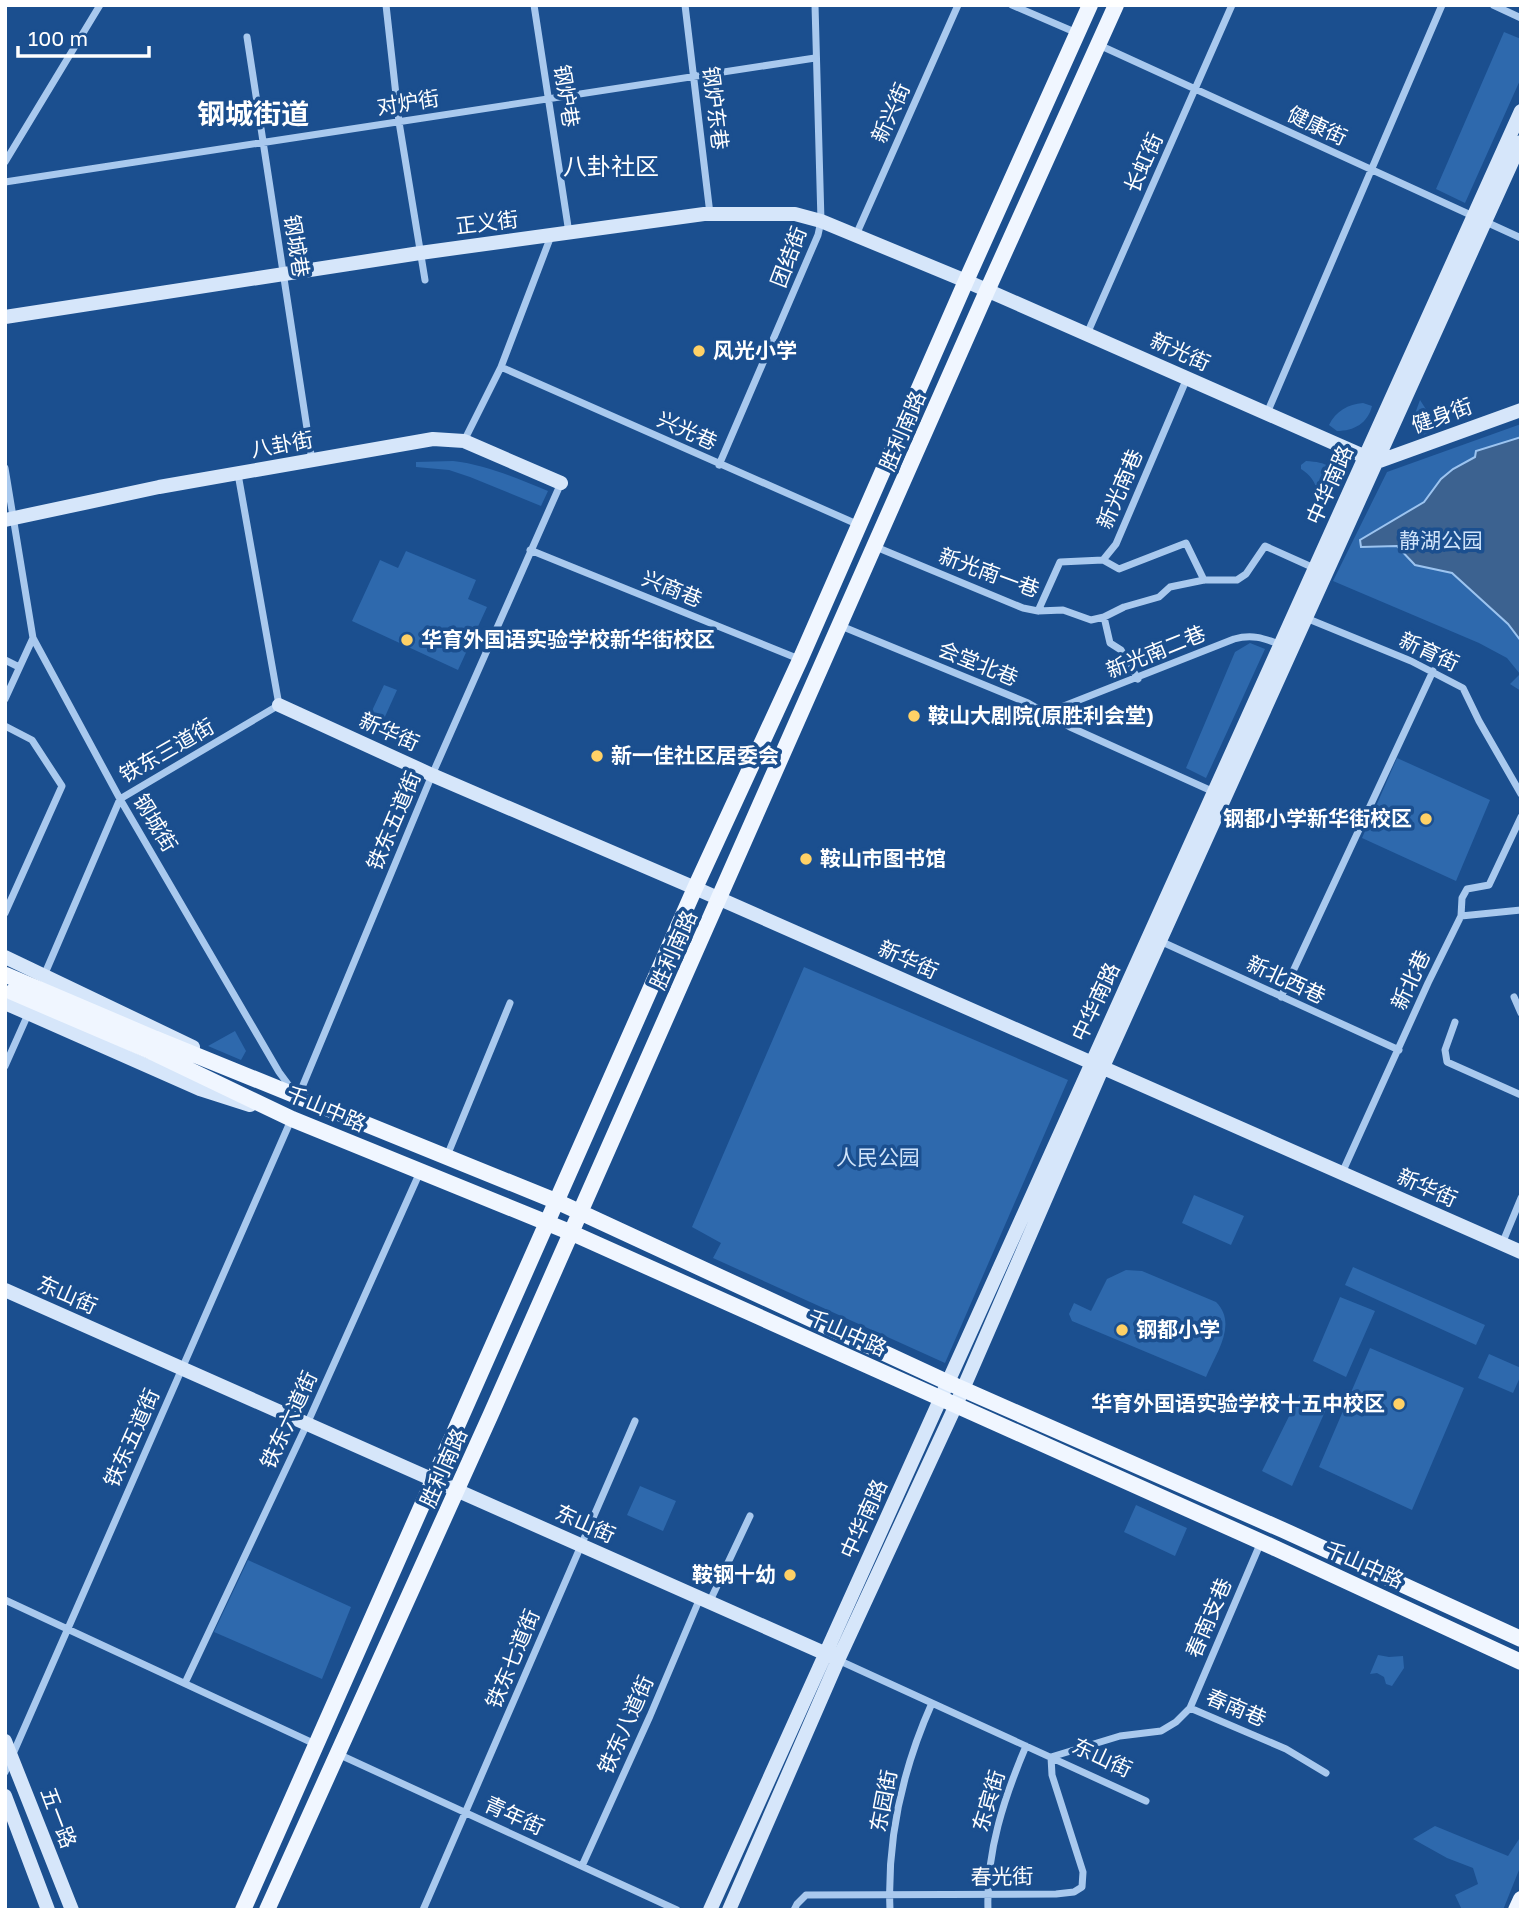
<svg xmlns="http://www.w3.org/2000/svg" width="1526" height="1915" font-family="'Golos Text','Noto Sans SC',sans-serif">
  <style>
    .green { fill: #2e69ad }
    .water { fill: #3c6290; stroke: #9cc4f0; stroke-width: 2 }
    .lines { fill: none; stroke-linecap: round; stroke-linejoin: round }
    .street { stroke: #a9c9ee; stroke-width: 7 }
    .secondary { stroke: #d6e6fa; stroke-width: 14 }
    .primary { stroke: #f0f6ff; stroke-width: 16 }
    .primary-bridge { stroke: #f0f6ff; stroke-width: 16 }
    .poi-dot { fill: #ffd166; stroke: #1b4f8f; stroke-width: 2.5 }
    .labels { text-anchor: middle; stroke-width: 7; stroke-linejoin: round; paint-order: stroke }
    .street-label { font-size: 21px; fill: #fff; stroke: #1b4f8f }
    .poi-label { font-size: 21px; font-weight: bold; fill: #fff; stroke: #1b4f8f; text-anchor: start }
    .park-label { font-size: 21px; fill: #cfe3fa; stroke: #1b4f8f }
    .quarter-label { font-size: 24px; fill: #fff; stroke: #1b4f8f }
    .district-label { font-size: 28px; font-weight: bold; fill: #fff; stroke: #1b4f8f }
  </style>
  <rect width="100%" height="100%" fill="#1b4f8f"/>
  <path class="green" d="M1504,32L1521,39V78L1465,203L1436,189Z
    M1420,400L1438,428L1419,437L1416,435L1412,422Z
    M1363,403L1372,406C1368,423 1354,431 1337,431L1329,425C1336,411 1348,404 1363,403Z
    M1521,424V691L1510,684L1520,674L1507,658L1479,643L1333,581L1387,472Z
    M453,461C487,465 516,478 548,491L541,506L470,477L449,470L416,467V462Z
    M1306,461C1343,463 1338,478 1326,505C1314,493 1320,481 1301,469V465Z
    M406,551L476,580L468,599L487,607L458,670L352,621L380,560L398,568Z
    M1250,643L1265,649L1206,778L1186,768L1235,652Z
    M384,685L397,690L383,721L370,715Z
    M1397,758L1490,800L1456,881L1362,838Z
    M804,967L1068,1080L945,1363L713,1258L721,1243L692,1227Z
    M235,1031L246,1051L241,1060L208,1046Z
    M1194,1195L1244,1216L1231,1245L1182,1223Z
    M1353,1267L1485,1325L1476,1345L1345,1285Z
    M1126,1270L1142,1271L1216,1302C1238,1324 1216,1353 1206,1377L1072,1321L1069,1314L1074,1303L1091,1311L1107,1279Z
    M1340,1297L1375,1311L1346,1377L1313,1361Z
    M1370,1348L1464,1388L1412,1510L1319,1467Z
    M1489,1354L1521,1368V1375L1513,1393L1478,1378Z
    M1300,1394L1327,1407L1292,1486L1262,1471Z
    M640,1486L676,1501L663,1531L627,1515Z
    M1136,1505L1187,1528L1175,1556L1124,1532Z
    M248,1560L351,1607L322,1679L214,1632Z
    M1378,1655L1389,1657L1403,1656L1404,1668L1392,1686L1386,1684L1384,1677L1377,1673L1370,1674Z
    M1435,1826L1508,1856L1521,1836V1865L1503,1910H1462L1455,1895L1478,1884L1473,1868L1447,1858L1413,1839Z"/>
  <path class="water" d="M1521,437V641L1508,624L1452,573L1415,565L1397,546L1361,547L1360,540L1424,502L1441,479L1453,469L1475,457L1476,451Z"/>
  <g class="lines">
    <path class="street" d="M386,5L399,122L425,280
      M534,5L569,233
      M685,5L710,214
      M1012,5L1077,33
      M1493,5L1521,18
      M247,37L312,461
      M1099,45L1521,238
      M5,162L100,5
      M5,182L815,58
      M856,235L958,5
      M1087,334L1232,5
      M501,367L859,525
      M1267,413L1442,5
      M464,441L501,367L551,236
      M719,465L818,235L821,221L815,5
      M5,468L33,638L120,799L279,1072L293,1091
      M876,547L1023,608L1038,611L1063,610L1091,620L1104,617L1124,607L1159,597L1170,587L1204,580H1237L1246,574L1265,546L1314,568
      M530,550L799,659
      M1103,560L1119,569L1186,543L1204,580
      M1038,611L1060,562L1103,560L1116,544L1187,378
      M1104,617L1110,643L1121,650L1138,679
      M1306,618L1411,661L1463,688L1479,721L1521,794
      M841,626L1028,703L1070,727L1214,792
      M5,660L19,667
      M5,699L33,638
      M1046,713L1234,639C1252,634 1263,638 1279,644
      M5,726L32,740L62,786L5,913
      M1461,916L1521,910
      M1160,941L1399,1050
      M43,978L120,799L279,705L238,474
      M1281,997L1433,671
      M1514,997L1521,1013
      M1455,1022L1445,1050L1447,1062L1521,1095
      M5,1066L29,1012
      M298,1097L432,775L561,483
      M447,1156L510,1003
      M1342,1173L1428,983L1461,916L1462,898L1467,889L1489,885L1521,817
      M1502,1244L1521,1198
      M5,1600L315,1744
      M709,1603L750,1516
      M838,1660L1146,1801
      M185,1683L307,1424L420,1172
      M1190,1708L1286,1749L1326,1773
      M338,1754L677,1910
      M5,1772L291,1120
      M582,1866L650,1716L700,1598
      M423,1910L635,1421
      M794,1910L797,1904L806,1895L1056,1894L1074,1892L1082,1887L1083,1872L1052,1775L1051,1757L1120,1736L1161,1731L1176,1722L1190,1708L1261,1542
      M890,1910C887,1838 903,1768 932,1703
      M988,1910C986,1852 1004,1798 1026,1746"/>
    <path class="secondary" d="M5,317L420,253L704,214H795L821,221L966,281L1377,462L1521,410
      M5,520L159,487L433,439L464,441L561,483
      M279,705L432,775L695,888L1521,1252
      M5,957L193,1047
      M5,1003L200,1089L250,1105
      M5,1290L833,1657
      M5,1741L72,1910
      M5,1796L48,1910
      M710,1910L1521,111
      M729,1910L838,1660L956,1405L1102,1069L1521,142"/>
    <path class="primary" d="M156,1039L558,1202L949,1383L1283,1530L1521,1639
      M152,1052L292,1119L572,1233L1277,1549L1521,1662
      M243,1910L695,888L800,660L966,281L1090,5
      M267,1910L491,1414L987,291L1116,5
      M1516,1910L1521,1899"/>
    <path class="primary-bridge" d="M6,975L156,1039
      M12,992L152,1052"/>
  </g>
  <g class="poi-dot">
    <circle cx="699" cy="351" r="7"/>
    <circle cx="407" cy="640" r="7"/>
    <circle cx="914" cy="716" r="7"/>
    <circle cx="597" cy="756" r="7"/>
    <circle cx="1426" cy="819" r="7"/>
    <circle cx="806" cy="859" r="7"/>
    <circle cx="1122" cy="1330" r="7"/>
    <circle cx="1399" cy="1404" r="7"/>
    <circle cx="790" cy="1575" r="7"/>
  </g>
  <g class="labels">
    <g class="street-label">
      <text transform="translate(566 96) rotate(81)" y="7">钢炉巷</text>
      <text transform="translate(408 103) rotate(-9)" y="7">对炉街</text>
      <text transform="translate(715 108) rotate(83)" y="7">钢炉东巷</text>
      <text transform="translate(891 113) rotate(-66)" y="7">新兴街</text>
      <text transform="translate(1317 126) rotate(25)" y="7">健康街</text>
      <text transform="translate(1144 163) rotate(-66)" y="7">长虹街</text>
      <text transform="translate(487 223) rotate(-7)" y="7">正义街</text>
      <text transform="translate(296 246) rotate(81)" y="7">钢城巷</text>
      <text transform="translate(789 257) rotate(-69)" y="7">团结街</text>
      <text transform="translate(1180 352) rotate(24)" y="7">新光街</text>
      <text transform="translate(1442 416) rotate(-20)" y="7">健身街</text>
      <text transform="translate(687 431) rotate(24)" y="7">兴光巷</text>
      <text transform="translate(903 431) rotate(-67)" y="7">胜利南路</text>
      <text transform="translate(282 445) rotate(-10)" y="7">八卦街</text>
      <text transform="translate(1330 485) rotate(-66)" y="7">中华南路</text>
      <text transform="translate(1120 489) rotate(-67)" y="7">新光南巷</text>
      <text transform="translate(989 573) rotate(20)" y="7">新光南一巷</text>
      <text transform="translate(672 589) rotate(22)" y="7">兴商巷</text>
      <text transform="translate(1156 652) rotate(-22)" y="7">新光南二巷</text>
      <text transform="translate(1429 652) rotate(25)" y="7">新育街</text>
      <text transform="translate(978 664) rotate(22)" y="7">会堂北巷</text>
      <text transform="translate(389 732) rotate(24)" y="7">新华街</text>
      <text transform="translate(167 751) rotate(-30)" y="7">铁东三道街</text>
      <text transform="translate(394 821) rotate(-67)" y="7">铁东五道街</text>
      <text transform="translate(155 823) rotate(59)" y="7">钢城街</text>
      <text transform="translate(674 950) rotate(-66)" y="7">胜利南路</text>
      <text transform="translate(908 960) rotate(24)" y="7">新华街</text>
      <text transform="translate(1286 980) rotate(25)" y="7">新北西巷</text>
      <text transform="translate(1411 980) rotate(-65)" y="7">新北巷</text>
      <text transform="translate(1096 1002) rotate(-65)" y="7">中华南路</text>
      <text transform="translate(326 1109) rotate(23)" y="7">千山中路</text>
      <text transform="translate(1427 1188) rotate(24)" y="7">新华街</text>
      <text transform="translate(67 1295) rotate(24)" y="7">东山街</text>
      <text transform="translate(847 1333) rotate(24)" y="7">千山中路</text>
      <text transform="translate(289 1420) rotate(-65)" y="7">铁东六道街</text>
      <text transform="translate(132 1438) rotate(-66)" y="7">铁东五道街</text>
      <text transform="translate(444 1468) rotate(-66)" y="7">胜利南路</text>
      <text transform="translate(864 1519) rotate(-66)" y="7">中华南路</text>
      <text transform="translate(585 1524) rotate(24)" y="7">东山街</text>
      <text transform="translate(1364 1565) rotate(24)" y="7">千山中路</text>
      <text transform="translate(1209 1618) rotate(-67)" y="7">春南支巷</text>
      <text transform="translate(513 1659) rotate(-67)" y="7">铁东七道街</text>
      <text transform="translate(1236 1708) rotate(23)" y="7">春南巷</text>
      <text transform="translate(626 1725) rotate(-66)" y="7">铁东八道街</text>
      <text transform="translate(1102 1758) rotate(25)" y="7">东山街</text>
      <text transform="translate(884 1801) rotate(-79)" y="7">东园街</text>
      <text transform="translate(989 1801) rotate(-73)" y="7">东宾街</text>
      <text transform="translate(514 1816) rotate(24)" y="7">青年街</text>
      <text transform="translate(58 1818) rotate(69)" y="7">五一路</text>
      <text transform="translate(1002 1877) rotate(-1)" y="7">春光街</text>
    </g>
    <g class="poi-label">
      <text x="713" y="358">风光小学</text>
      <text x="421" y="647">华育外国语实验学校新华街校区</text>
      <text x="928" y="723">鞍山大剧院(原胜利会堂)</text>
      <text x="611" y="763">新一佳社区居委会</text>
      <text x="1412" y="826" text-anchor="end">钢都小学新华街校区</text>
      <text x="820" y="866">鞍山市图书馆</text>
      <text x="1136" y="1337">钢都小学</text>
      <text x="1385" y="1411" text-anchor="end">华育外国语实验学校十五中校区</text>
      <text x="776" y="1582" text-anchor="end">鞍钢十幼</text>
    </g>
    <g class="park-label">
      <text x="1441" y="548">静湖公园</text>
      <text x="878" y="1165">人民公园</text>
    </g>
    <g class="quarter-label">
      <text x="611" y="175">八卦社区</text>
    </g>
    <g class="district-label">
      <text x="253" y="124">钢城街道</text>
    </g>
  </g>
  <rect width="1526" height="1915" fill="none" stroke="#ffffff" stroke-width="14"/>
  <path d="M18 46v10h131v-10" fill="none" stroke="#ffffff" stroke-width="3.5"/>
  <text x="28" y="46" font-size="21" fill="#ffffff" stroke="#1b4f8f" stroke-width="5" paint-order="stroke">100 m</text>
</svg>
